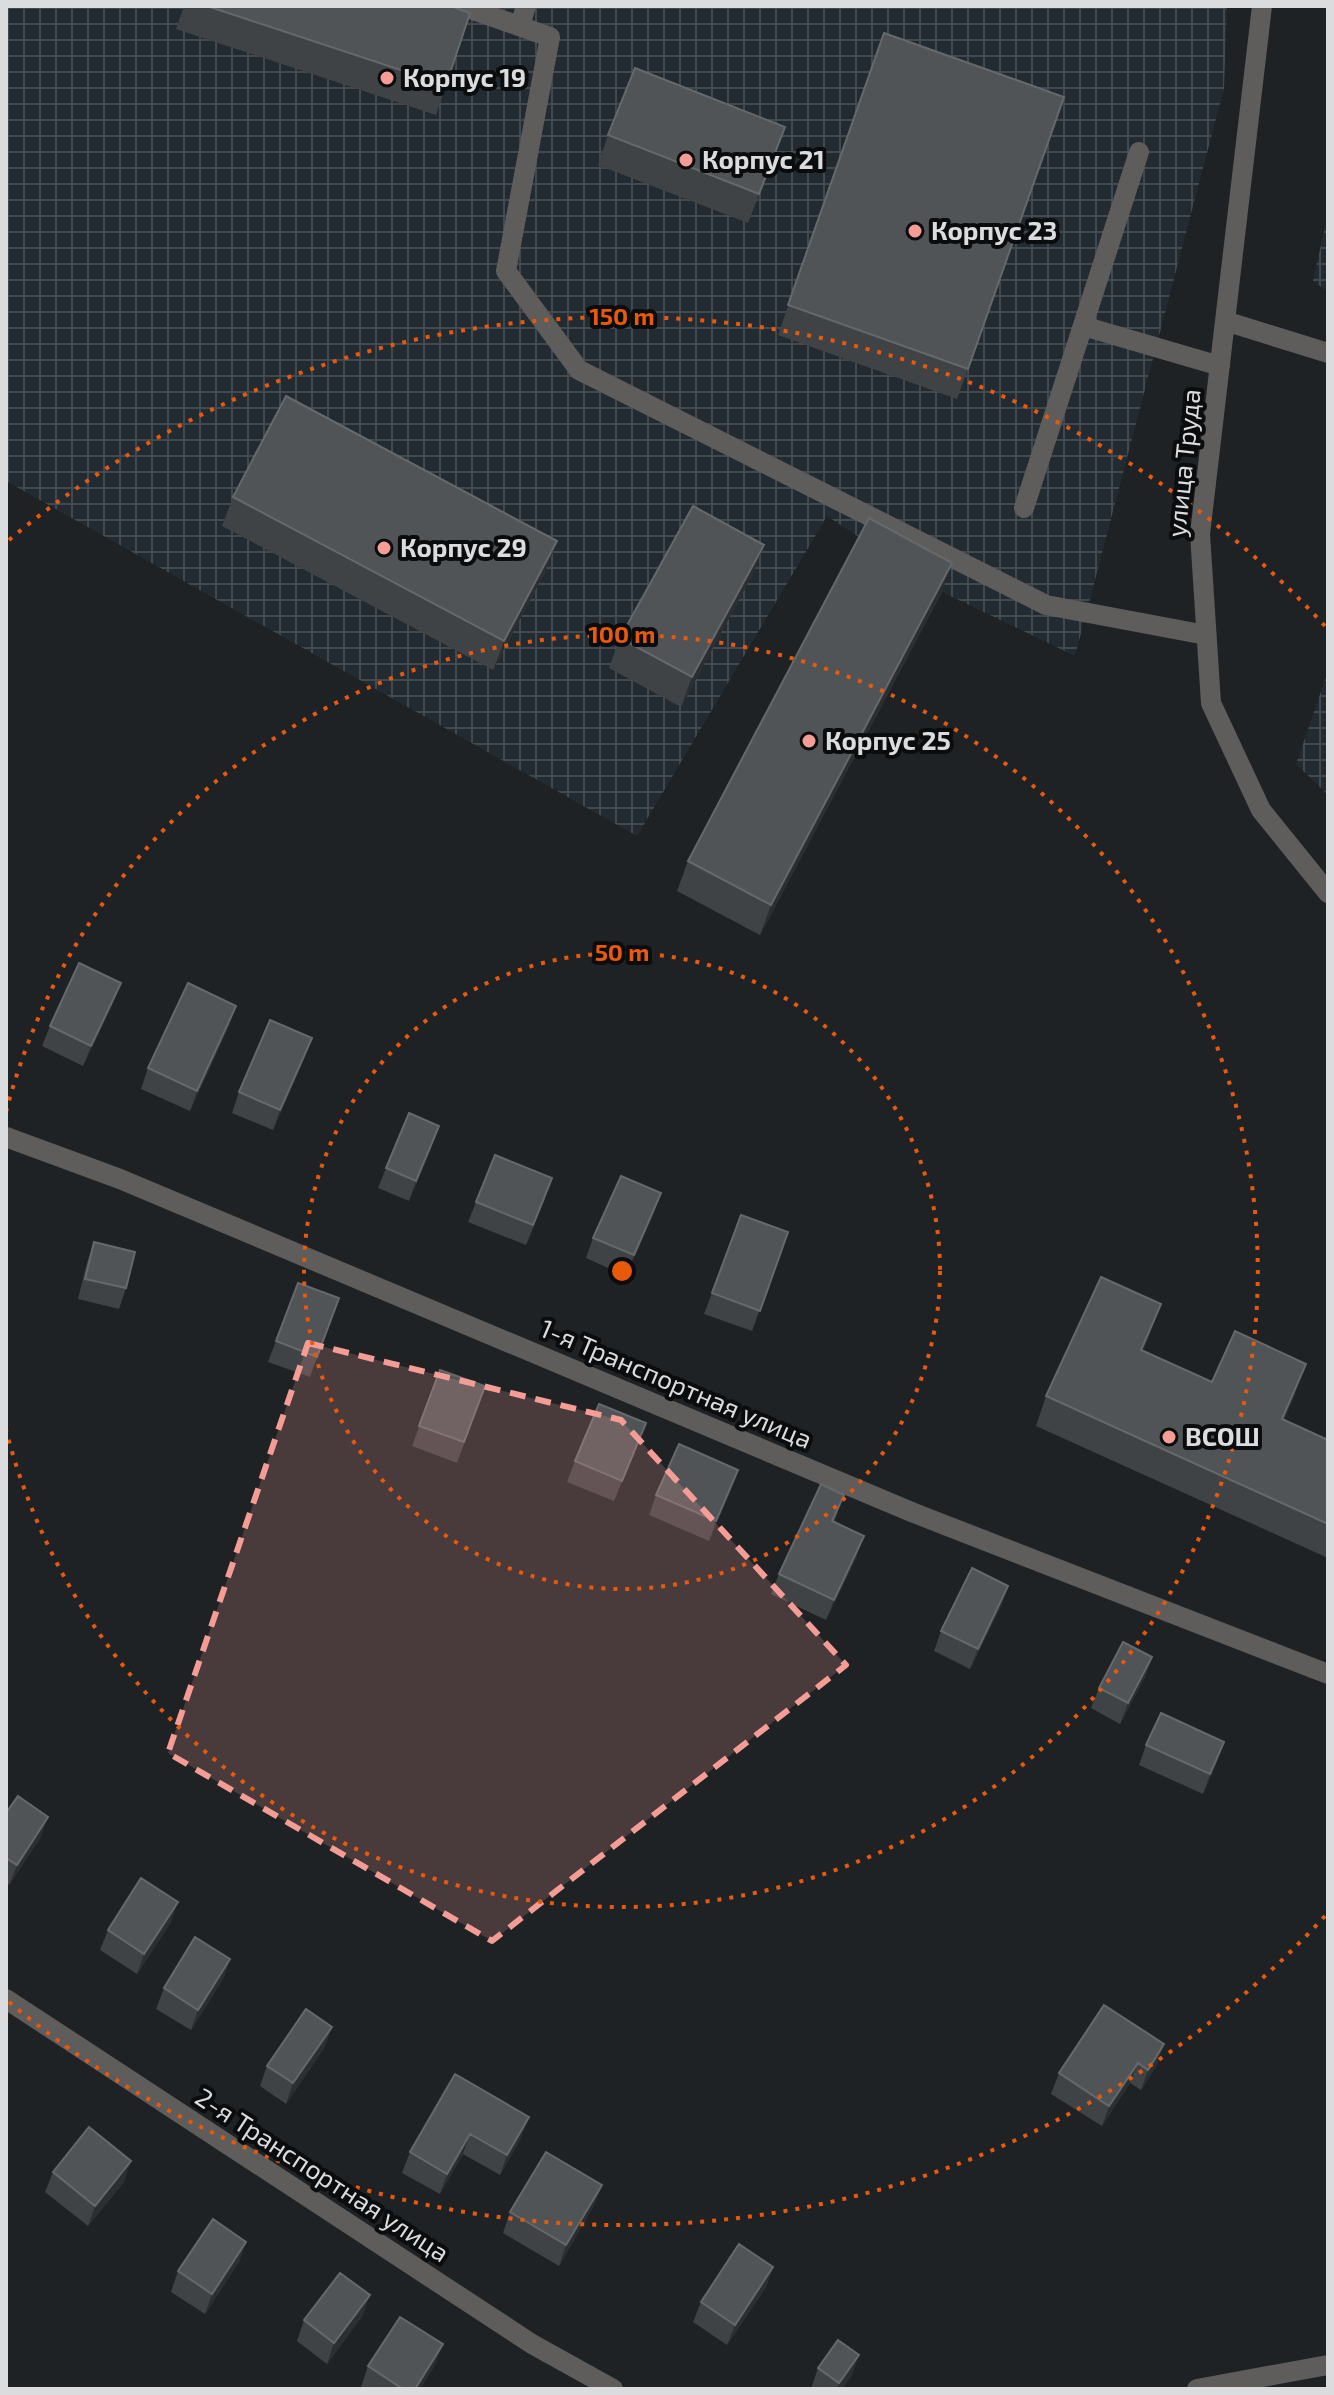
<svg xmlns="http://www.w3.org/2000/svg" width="1334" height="2395" font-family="'Exo 2',sans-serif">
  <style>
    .industrial { fill: url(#industrial-grid) }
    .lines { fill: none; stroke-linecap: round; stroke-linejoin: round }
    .minor { stroke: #5f5c5c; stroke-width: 20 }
    .wall { fill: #404346 }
    .shaded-wall { fill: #2c2f32 }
    .building { fill: #505457; stroke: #66696c; stroke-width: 2 }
    .marked { fill: #f59c94; fill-opacity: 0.2; stroke: #f59c94; stroke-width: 6; stroke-dasharray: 16 10; stroke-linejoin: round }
    .ring { fill: none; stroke: #e8590c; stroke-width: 4; stroke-dasharray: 4 8 }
    .poi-dot { fill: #f59c94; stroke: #0a0c0d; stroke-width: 3 }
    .labels { text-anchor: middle; stroke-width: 8; stroke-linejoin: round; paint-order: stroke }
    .poi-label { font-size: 26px; font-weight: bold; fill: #dadcde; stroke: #0a0c0d; text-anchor: start }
    .street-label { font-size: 26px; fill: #dadcde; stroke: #0a0c0d }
    .centre { fill: #e8590c; stroke: #0a0c0d; stroke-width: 4 }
    .ring-label { font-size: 24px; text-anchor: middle; font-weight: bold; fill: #e8590c; stroke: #0a0c0d; stroke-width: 8; stroke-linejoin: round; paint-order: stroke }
  </style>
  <defs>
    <pattern id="industrial-grid" width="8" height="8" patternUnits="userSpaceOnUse" patternTransform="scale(2)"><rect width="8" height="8" fill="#232b32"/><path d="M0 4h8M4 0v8" fill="none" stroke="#42494f"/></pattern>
  </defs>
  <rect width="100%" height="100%" fill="#1f2225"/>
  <path class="industrial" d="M6,6H1227L1224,88L1075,656L942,592L827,516L637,836L6,481Z
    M1328,213V292L1313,281Z
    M1328,671V795L1296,764Z"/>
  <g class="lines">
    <path class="minor" d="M462,6L550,37L506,271L579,370L1046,605L1206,635
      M1262,6L1200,534L1211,703L1261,810L1328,893
      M520,26L526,6
      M1225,321L1328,353
      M1083,326L1220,366
      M1024,508L1139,152
      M6,1137L120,1179L914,1513L1328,1674
      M6,1999L532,2344L613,2389
      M1197,2389L1328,2365"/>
  </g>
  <path class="wall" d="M184,6H450L446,85L436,115L176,29Z
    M884,33L1064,97L957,399L778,335Z
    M785,127L748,223L598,165L608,135Z
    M233,497L557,541L546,570L493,670L222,526Z
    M753,574L681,707L609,668L620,638Z
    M942,592L760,935L677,891L688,861Z
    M113,1003L83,1066L42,1046L50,1026Z
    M236,1006L229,1026L190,1111L141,1089L148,1068Z
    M304,1059L273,1130L232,1113L239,1092Z
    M432,1146L409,1201L378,1188L386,1168Z
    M545,1199L526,1245L468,1222L476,1202Z
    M654,1213L626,1276L586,1258L593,1238Z
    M788,1232L752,1331L704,1314L712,1293Z
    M94,1242L126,1288L119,1309L78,1299L87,1263Z
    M298,1283L339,1298L310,1377L268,1362Z
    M1150,1334L1143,1350L1212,1382L1295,1394L1284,1420L1328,1440V1558L1036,1426L1046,1396Z
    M440,1370L485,1386L457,1463L412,1446Z
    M638,1443L614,1501L567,1482L575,1461Z
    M731,1490L709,1541L649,1515L656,1495Z
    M844,1495L834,1522L857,1556L826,1620L771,1594L779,1574Z
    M1008,1586L1001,1606L970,1669L934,1651L941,1631Z
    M1152,1657L1145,1677L1120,1724L1091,1708L1099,1688Z
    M1146,1745L1217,1762L1203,1794L1139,1765Z
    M6,1813L41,1837L9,1885L6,1883Z
    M171,1922L137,1974L100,1950L108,1930Z
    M230,1959L223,1979L191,2030L156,2009L164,1988Z
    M1104,2005L1157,2065L1141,2090L1130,2083L1102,2126L1051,2094L1059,2073Z
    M332,2027L324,2048L286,2104L260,2086L267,2066Z
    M455,2074L521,2138L500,2175L463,2154L440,2194L402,2173L410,2152Z
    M53,2172L124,2182L88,2226L45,2192Z
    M602,2185L594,2205L559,2266L503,2233L510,2212Z
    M246,2242L239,2262L205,2314L171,2292L178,2271Z
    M773,2267L766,2287L727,2345L693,2322L701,2302Z
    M363,2315L327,2364L297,2341L304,2320Z
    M435,2365L420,2389H364L361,2387L368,2366Z
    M818,2368L852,2375L842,2389H811Z"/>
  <path class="shaded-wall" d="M557,541L546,570L493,670L504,641Z
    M764,545L753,574L681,707L692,677Z
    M952,563L942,592L760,935L771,905Z
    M121,983L113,1003L83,1066L91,1046Z
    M236,1006L229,1026L190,1111L197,1091Z
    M312,1038L304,1059L273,1130L280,1110Z
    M439,1126L432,1146L409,1201L416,1181Z
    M661,1193L654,1213L626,1276L634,1255Z
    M1161,1304L1150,1334L1130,1379L1141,1350Z
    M1306,1364L1295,1394L1271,1449L1282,1419Z
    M738,1470L731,1490L709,1541L716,1521Z
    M864,1536L857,1556L826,1620L834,1600Z
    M1008,1586L1001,1606L970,1669L978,1649Z
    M1152,1657L1145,1677L1120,1724L1128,1703Z
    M1224,1742L1217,1762L1203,1794L1210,1774Z
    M48,1817L41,1837L9,1885L17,1865Z
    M178,1902L171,1922L137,1974L144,1954Z
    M230,1959L223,1979L191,2030L198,2010Z
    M332,2027L324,2048L286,2104L293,2083Z
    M1164,2044L1157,2065L1141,2090L1148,2070Z
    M1138,2063L1130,2083L1102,2126L1109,2106Z
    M529,2117L521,2138L500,2175L507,2155Z
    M470,2134L463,2154L440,2194L447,2174Z
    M131,2161L124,2182L88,2226L95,2206Z
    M602,2185L594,2205L559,2266L566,2245Z
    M246,2242L239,2262L205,2314L212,2294Z
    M773,2267L766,2287L727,2345L735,2325Z
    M370,2295L363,2315L327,2364L334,2343Z
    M443,2344L435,2365L420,2389H415Z
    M859,2355L852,2375L842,2389H837L839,2383Z"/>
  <path class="building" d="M207,6H450L470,13L446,85Z
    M884,33L1064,97L968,369L788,305Z
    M635,68L785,127L759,194L608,135Z
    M286,396L557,541L504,641L233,497Z
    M693,506L764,545L692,677L620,638Z
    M869,518L952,563L771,905L688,861Z
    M79,963L121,983L91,1046L50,1026Z
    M188,983L236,1006L197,1091L148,1068Z
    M270,1020L312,1038L280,1110L239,1092Z
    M409,1113L439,1126L416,1181L386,1168Z
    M495,1155L552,1178L533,1225L476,1202Z
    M621,1176L661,1193L634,1255L593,1238Z
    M741,1215L788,1232L760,1311L712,1293Z
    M94,1242L135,1252L126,1288L85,1279Z
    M1101,1277L1161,1304L1141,1350L1212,1382L1235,1331L1306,1364L1282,1419L1328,1440V1524L1046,1396Z
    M298,1283L339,1298L317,1357L276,1341Z
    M440,1370L485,1386L464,1442L419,1426Z
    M599,1404L646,1423L622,1481L575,1461Z
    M679,1444L738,1470L716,1521L656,1495Z
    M821,1484L844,1495L832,1521L864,1536L834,1600L779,1574Z
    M972,1568L1008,1586L978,1649L941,1631Z
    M1123,1642L1152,1657L1128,1703L1099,1688Z
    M1161,1713L1224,1742L1210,1774L1146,1745Z
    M18,1796L48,1817L17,1865L6,1858V1813Z
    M141,1878L178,1902L144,1954L108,1930Z
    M195,1937L230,1959L198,2010L164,1988Z
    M1104,2005L1164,2044L1148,2070L1138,2063L1109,2106L1059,2073Z
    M306,2009L332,2027L293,2083L267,2066Z
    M455,2074L529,2117L507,2155L470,2134L447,2174L410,2152Z
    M89,2127L131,2161L95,2206L53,2172Z
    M546,2152L602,2185L566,2245L510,2212Z
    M213,2219L246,2242L212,2294L178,2271Z
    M739,2244L773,2267L735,2325L701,2302Z
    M340,2273L370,2295L334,2343L304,2320Z
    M400,2317L443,2344L415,2389H403L368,2366Z
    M838,2340L859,2355L839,2383L818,2368Z"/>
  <path class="marked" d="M308,1343L621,1420L846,1665L492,1941L168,1753Z"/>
  <g class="ring">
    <circle cx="622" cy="1271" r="318"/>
    <path d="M6 1112A636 636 0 1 1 6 1430"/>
    <path d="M1325 1916A954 954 0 0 1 9 2002M9 540A954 954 0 0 1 1325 626"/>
  </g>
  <g class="poi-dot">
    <circle cx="387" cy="78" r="8"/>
    <circle cx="686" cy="160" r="8"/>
    <circle cx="915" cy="231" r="8"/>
    <circle cx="384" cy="548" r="8"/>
    <circle cx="809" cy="741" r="8"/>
    <circle cx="1169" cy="1437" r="8"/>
  </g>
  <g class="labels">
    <g class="poi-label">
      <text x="403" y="87">Корпус 19</text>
      <text x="702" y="169">Корпус 21</text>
      <text x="931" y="240">Корпус 23</text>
      <text x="400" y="557">Корпус 29</text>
      <text x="825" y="750">Корпус 25</text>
      <text x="1185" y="1446">ВСОШ</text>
    </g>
    <g class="street-label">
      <text transform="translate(1184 463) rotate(-84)" y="9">улица Труда</text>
      <text transform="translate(676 1384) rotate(23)" y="9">1-я Транспортная улица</text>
      <text transform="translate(322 2175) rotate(33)" y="9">2-я Транспортная улица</text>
    </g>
  </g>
  <circle cx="622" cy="1271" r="12" class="centre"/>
  <g class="ring-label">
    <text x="622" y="325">150 m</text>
    <text x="622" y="643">100 m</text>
    <text x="622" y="961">50 m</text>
  </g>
  <rect width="1334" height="2395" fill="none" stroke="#dadcde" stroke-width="16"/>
</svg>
